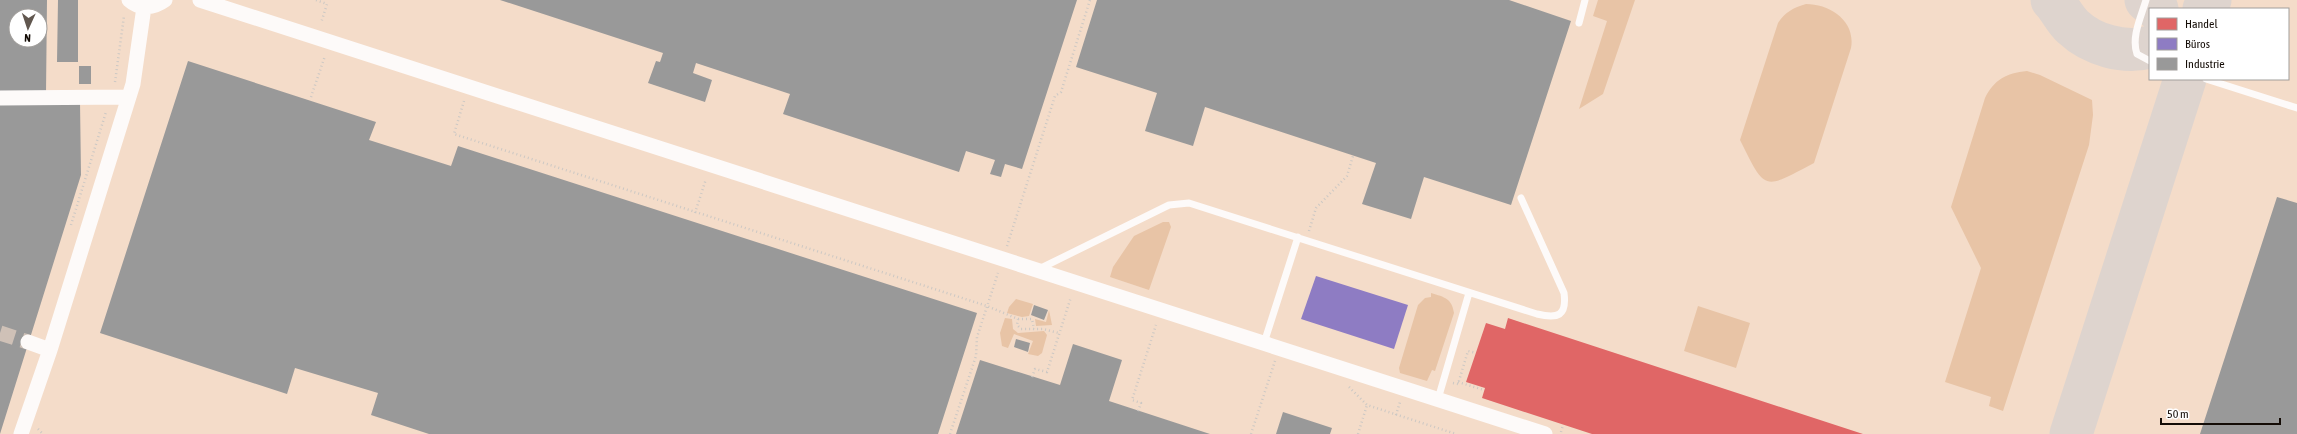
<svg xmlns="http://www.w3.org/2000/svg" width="2297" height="434" font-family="'Asap Condensed',sans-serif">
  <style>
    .built { fill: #f4dcc9; fill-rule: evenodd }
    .green { fill: #e8c4a6 }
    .shops { fill: #e06666 }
    .offices { fill: #8e7cc3 }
    .industry { fill: #999; fill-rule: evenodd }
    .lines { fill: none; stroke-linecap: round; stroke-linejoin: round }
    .taxiway { stroke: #ded4ce; stroke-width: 43 }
    .minor-tunnel { stroke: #cfc1b7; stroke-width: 15; stroke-dasharray: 15 8; stroke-linecap: butt }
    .path { stroke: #ccc8c4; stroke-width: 2.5; stroke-dasharray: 1 3; stroke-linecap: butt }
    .service { stroke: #fdfaf9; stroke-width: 7 }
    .minor { stroke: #fdfaf9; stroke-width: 15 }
  </style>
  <rect width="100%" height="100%" fill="#f0e1d6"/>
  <path class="built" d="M0,0H2297V434H0ZM2150,9H2288V79H2150ZM16,16H40V40H16Z"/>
  <path class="green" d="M1598,0H1635L1603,94L1579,109L1607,21L1593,16Z
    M1806,4C1830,4 1856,21 1851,48L1814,163C1763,190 1766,192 1740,140L1778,23C1785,12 1793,8 1806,4Z
    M2027,71L2040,75L2092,100L2093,115L2089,145L2003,411L1989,406L1991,397L1945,382L1981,268L1951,207L1985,98C1994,80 2006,73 2027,71Z
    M1163,222H1169L1171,227L1149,290L1110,277L1113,267L1134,236Z
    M1431,293C1445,297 1452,299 1454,313L1435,371L1432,370L1427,381L1400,373L1399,368L1418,305L1425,298L1431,297Z
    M1016,299L1033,304L1029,316L1022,317L1007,313L1009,307Z
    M1698,306L1750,323L1736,368L1684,351Z
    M1049,310L1052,325L1036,326L1035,319L1046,322Z
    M1005,318L1012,319L1013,329L1018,333L1044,331L1047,335L1042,353L1038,356L1028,354L1033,341L1014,334L1008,348L1002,346L1000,333Z"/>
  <path class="shops" d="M1508,318L1863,434H1592L1482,398L1485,388L1466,382L1486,323L1505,329Z"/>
  <path class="offices" d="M1316,276L1408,305L1394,349L1301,319Z"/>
  <path class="industry" d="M0,0H47L46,93H0ZM16,16H40V40H16Z
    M58,0H78V62H57Z
    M500,0H1077L1022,169L1005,164L1001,177L990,174L995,160L966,151L959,172L783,114L790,94L696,63L693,73L712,80L705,102L648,83L656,61L660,62L663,53Z
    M1097,0H1509L1571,21L1511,205L1424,177L1411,219L1362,204L1376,163L1205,107L1193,146L1145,131L1157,93L1076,67Z
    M188,61L376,122L369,140L451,166L458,146L977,313L938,434H429L371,415L378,393L295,368L287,394L100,333Z
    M79,66H91V84H79Z
    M80,102L81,175L0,434V104Z
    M2277,197L2297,203V434H2200Z
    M1034,305L1048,310L1044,320L1031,315Z
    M1016,339L1030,343L1028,352L1014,347Z
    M1073,344L1122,360L1109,401L1210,434H956L980,360L1060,385Z
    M1283,412L1332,428L1330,434H1276Z"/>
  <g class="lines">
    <path class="taxiway" d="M2052,0C2060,8 2064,19 2073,27C2092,45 2124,54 2150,47
      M2146,0L2157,9
      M2204,9L2210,0
      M2071,434L2185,79"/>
    <path class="minor-tunnel" d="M0,333L28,342"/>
    <path class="path" d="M316,0L327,4L321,23
      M115,82L124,16
      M311,97L325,56
      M464,101L454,134L987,306L1018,319L1017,325L1021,329H1043L1059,333
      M695,213L706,179
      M71,225L106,112
      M1309,231L1316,208L1347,176L1353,156
      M1007,246L1055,96L1061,92L1090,0
      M1018,319H1032L1034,329
      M1032,377L1035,369L1047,372L1071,297
      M1458,382L1484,390
      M1453,383L1458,384L1468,351L1476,353
      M1349,387L1367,405L1456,434
      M1138,411L1141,403L1132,400L1156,325
      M1396,415L1400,402
      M38,429L43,434
      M1561,432L1563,425
      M950,434L976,356L977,337L998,273
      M1251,434L1275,361
      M1358,434L1367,405"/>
    <path class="service" d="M2146,0C2141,17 2131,37 2137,54L2150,61
      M1579,23L1585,0
      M2206,79L2297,108
      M1039,269L1169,205L1189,203L1537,314C1558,319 1567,316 1564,293L1521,198
      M1264,343L1298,237
      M1438,399L1469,293"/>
    <path class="minor" d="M129,0C140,10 154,8 165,0
      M200,0L1545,434
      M0,98L129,97
      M28,342L50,350
      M21,434L50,350L133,84L144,7"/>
  </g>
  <rect x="2149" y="8" width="140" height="72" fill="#ffffff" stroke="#a19e9b"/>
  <rect x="2157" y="18" width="20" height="12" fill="#e06666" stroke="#a19e9b"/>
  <text x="2185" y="28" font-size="12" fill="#140c06">Handel</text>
  <rect x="2157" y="38" width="20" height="12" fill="#8e7cc3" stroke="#a19e9b"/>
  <text x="2185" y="48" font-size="12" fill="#140c06">Büros</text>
  <rect x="2157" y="58" width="20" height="12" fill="#999999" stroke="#a19e9b"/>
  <text x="2185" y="68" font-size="12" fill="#140c06">Industrie</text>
  <g transform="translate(28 28) rotate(183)"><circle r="19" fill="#ffffff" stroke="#a19e9b"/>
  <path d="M0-3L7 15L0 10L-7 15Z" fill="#61574f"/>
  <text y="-6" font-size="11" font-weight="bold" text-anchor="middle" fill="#140c06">N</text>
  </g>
  <path d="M2161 418v6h119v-6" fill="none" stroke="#140c06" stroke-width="2"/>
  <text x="2167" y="418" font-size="12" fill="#140c06" stroke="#ffffff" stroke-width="3" paint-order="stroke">50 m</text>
</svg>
